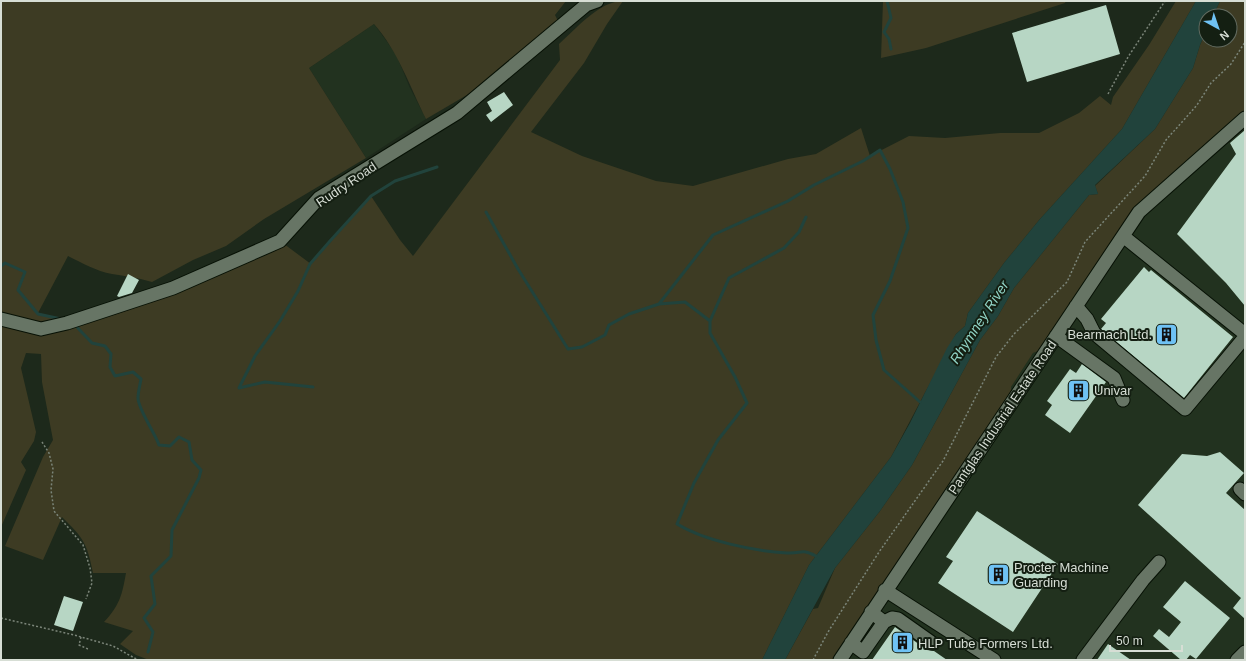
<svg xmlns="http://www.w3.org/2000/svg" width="1246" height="661" font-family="Helvetica,sans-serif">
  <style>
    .built { fill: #22321f }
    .green { fill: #3d3b23 }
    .water { fill: #21433c }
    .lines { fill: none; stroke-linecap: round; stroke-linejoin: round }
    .stream { stroke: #21433c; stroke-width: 3 }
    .building { fill: #b7d6c4 }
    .minor-casing { stroke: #071105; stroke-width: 15 }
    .path { stroke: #7b8579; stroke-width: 1.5; stroke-dasharray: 2 2; stroke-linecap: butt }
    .minor { stroke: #677565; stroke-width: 13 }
    .labels { text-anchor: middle; stroke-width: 4; stroke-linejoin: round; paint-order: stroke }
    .street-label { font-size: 13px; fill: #d7ded5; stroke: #141f12 }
    .poi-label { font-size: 13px; fill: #d7ded5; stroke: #141f12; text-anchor: start }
    .water-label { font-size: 14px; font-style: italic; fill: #90d3c5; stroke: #141f12 }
  </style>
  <rect width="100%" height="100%" fill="#1d291b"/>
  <path class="built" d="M374,24L396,54L409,86L426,119L366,158L309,68Z
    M1245,111V660H835L1011,398V387L1033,353L1043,349L1073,304L1186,163Z"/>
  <path class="green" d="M1,1H566L555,15L558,21L472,92L426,119C410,87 398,51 374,24L309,68L366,158L264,219L226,246L193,260L152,282C138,278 125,276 112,274C96,271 82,263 68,256L38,313L71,321L280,241L311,264L371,196L400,240L413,256L560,60L559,44C576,29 599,1 623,1L607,24L584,63L531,132L582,156L656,181L693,186L788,159L816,154L861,128L870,156L909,136L945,138L1000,133H1039L1079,113L1100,96L1111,105L1113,97L1149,45L1176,1H1196L1122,129L1040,219L1004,263L968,313L965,326L956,334L891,457L809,565L762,660H149L136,655L120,644L133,631L104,622C120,605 122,595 126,573H93C87,542 83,538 62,517L43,560L5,546L43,457L53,440L42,382L41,354L26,353L21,368L36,432L34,441L21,462L26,470L1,527Z
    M883,1H1066L1065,3L926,48L881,58Z
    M1220,1H1245V111L1186,163L1141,206L1043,349L1033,353L1011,387V398L835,660H785L813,609L818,608L835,568L880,511L912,465L980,340L998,316L1014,288L1089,195L1098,194L1095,186L1155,129L1193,68L1200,45L1206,31V40H1230V16H1213Z"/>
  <path class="water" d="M1196,1H1220L1213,16H1206V31L1200,45L1193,68L1155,129L1095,185L1098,194L1089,195L1014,288L998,316L980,340L912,465L880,511L835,568L785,660H762L809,565L891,457L910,423L947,348L956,334L965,326L968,313L1004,263L1040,219L1122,129Z"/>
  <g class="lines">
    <path class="stream" d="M887,1L891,18L884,32L889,39L891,49
      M486,212L518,269L568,349L582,347L605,335L609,325L629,314L659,304
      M1,266L5,263L25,272L18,290L38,314L61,319
      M710,321L729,278L784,248L799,232L806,217
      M74,324L92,343L105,346L111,354L110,367L115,376L133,372L141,379C140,385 138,392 138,398C138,409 155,433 159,445L170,446L179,437L189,442L192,460L201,470L199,478L172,530L171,556L151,576L155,604L144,618L153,632L148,652
      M313,387L265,382L239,388L255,356L280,321L298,291L310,264L330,241L371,196L395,181L437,167
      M816,556C801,548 802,554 787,553C754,551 705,541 677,524L694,483L718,440L747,403L735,377L710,333V321L685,302L659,304L713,235L788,201L814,185L863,161L880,150L890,169L903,202L908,228L890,281L873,315L876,340L884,370L920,402"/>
  </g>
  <path class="building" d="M1106,5L1120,54L1027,82L1012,33Z
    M504,92L513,105L491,122L486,115L492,111L487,102Z
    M1245,130V306L1226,283L1177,234L1236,154L1230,143Z
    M1144,267L1149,272L1151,270L1233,337L1184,398L1101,329L1106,323L1101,319Z
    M128,274L139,280L132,293L119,297L117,296Z
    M1082,364L1106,382L1070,433L1045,415L1052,405L1047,401L1070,369L1076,373Z
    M1220,452L1244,473L1226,493L1245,510V619L1233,608L1241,598L1138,505L1182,454L1207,456Z
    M977,511L1058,564L1013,632L938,583L953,561L946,557Z
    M1185,581L1230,618L1196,659L1190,655L1186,660H1181L1153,636L1159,629L1169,637L1181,622L1163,607Z
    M64,596L83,602L73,631L54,625Z
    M895,627L927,650L934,651L947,660H872Z
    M1108,644L1131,660H1097Z"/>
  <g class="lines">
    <defs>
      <path id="minor" d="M1123,236L1245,334
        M1076,306L1087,319L1094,333L1185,409L1245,337
        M1,319L41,329L67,323L173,288L280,241L319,198L457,113L586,5L597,1
        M1056,336L1114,378L1123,400
        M1240,489L1245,494
        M885,590L994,660
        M871,612L884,622L892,618L898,619L932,643
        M851,643L863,652L884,622
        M840,660L1139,212L1245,118
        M1083,660L1143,580L1159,562
        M1237,660L1245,652"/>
    </defs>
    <use href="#minor" class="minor-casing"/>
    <path class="path" d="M1108,94L1128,57L1165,1
      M42,442L49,453L53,469L51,490L54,511L83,545L90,568L92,583L86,599
      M1,618L74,635L113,646L138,660
      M81,637L79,645L88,649
      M813,660L828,632L879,552L943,461L996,357L1014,334L1067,282L1085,242L1145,176L1166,140L1197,105L1211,83L1231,64L1245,42"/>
    <use href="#minor" class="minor"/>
  </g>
  <defs>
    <symbol id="building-square" viewBox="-11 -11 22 22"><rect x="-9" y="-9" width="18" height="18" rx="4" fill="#6fc2f4" stroke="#141f12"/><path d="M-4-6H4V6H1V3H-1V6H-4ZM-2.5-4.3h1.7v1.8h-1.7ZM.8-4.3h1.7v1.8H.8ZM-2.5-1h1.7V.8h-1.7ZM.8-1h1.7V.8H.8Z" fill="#111"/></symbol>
  </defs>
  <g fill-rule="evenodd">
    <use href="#building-square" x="1154" y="322" width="25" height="25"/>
    <use href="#building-square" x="1066" y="378" width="25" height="25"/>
    <use href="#building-square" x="986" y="562" width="25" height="25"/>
    <use href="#building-square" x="890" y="630" width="25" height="25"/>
  </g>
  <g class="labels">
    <g class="street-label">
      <text transform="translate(346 184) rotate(-34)" y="5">Rudry Road</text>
      <text transform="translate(1002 417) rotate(-56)" y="5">Pantglas Industrial Estate Road</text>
    </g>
    <g class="poi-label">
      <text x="1152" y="339" text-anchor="end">Bearmach Ltd.</text>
      <text x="1094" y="395">Univar</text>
      <text x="1014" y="572">Procter Machine<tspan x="1014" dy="15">Guarding</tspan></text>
      <text x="918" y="648">HLP Tube Formers Ltd.</text>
    </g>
    <g class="water-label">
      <text transform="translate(979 322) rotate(-57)" y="5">Rhymney River</text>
    </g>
  </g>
  <rect width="1246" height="661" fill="none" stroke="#d7ded5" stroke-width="4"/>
  <g transform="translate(1218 28) rotate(140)"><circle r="19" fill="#141f12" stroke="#626b60"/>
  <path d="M0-3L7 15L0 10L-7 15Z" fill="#6fc2f4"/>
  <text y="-6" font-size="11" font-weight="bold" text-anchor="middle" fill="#d7ded5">N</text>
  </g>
  <path d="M1110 645v6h72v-6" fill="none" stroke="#d7ded5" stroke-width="2"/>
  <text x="1116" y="645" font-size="12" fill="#d7ded5" stroke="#141f12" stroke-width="3" paint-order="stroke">50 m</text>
</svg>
